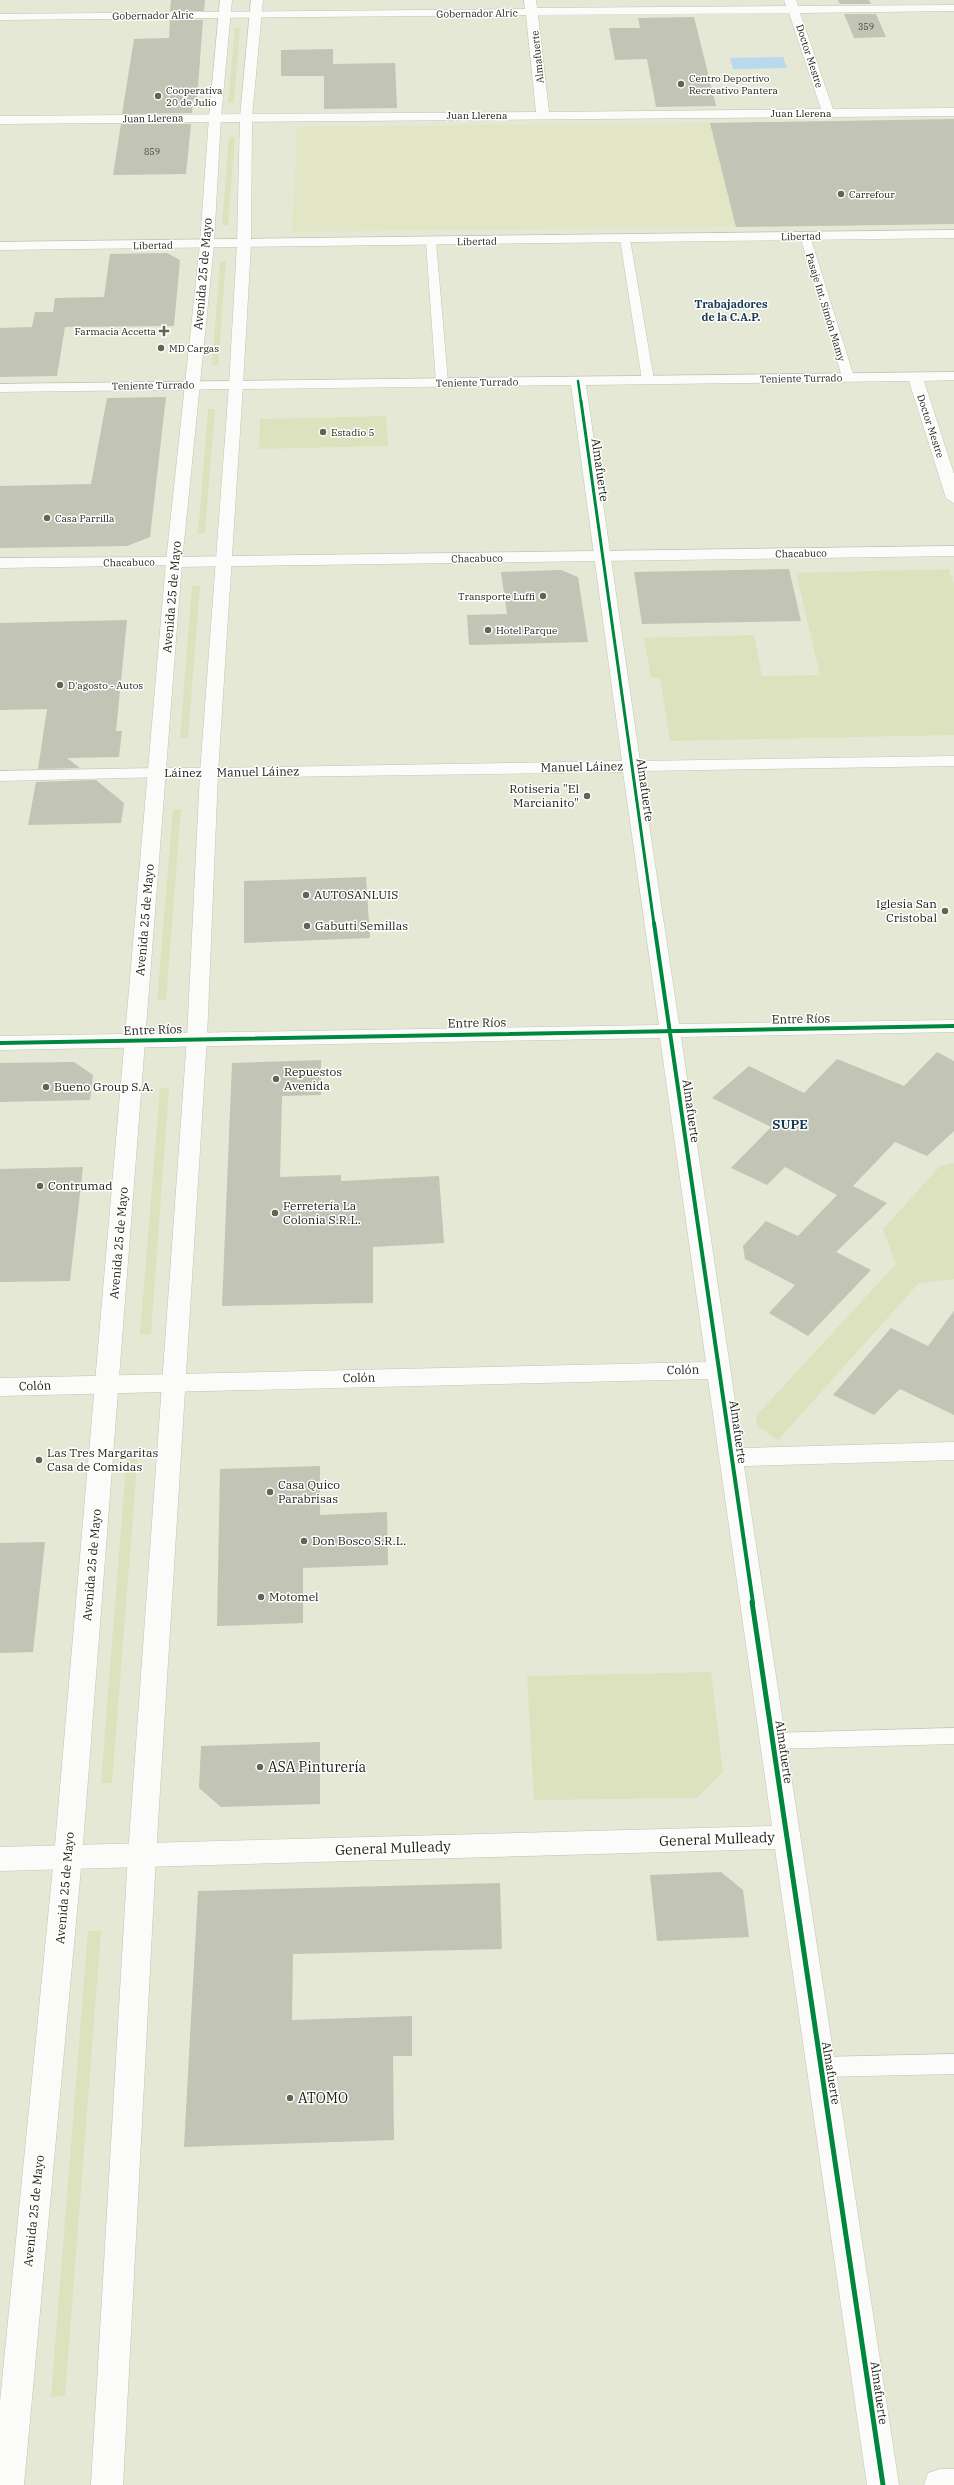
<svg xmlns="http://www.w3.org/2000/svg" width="954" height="2485" font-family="'IBM Plex Serif',serif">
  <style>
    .built { fill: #e2e6c7 }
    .green { fill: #dde2be }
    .water { fill: #b8daec }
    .building { fill: #c2c4b5 }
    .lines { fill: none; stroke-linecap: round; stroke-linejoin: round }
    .service-casing { stroke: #c3c5b6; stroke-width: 1 }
    .minor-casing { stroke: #c3c5b6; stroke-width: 1 }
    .tertiary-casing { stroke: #c3c5b6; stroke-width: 1 }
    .secondary-casing { stroke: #c3c5b6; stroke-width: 1 }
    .primary-casing { stroke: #c3c5b6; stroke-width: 1 }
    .service { fill: #fbfcf9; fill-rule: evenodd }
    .minor { fill: #fbfcf9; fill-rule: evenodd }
    .tertiary { fill: #fbfcf9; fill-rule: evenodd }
    .secondary { fill: #fbfcf9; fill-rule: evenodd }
    .primary { fill: #fbfcf9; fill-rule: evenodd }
    .cycleway-far3-casing { stroke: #fff; stroke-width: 4 }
    .cycleway-far2-casing { stroke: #fff; stroke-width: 5 }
    .cycleway-far1-casing { stroke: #fff; stroke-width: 6 }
    .cycleway-casing { stroke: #fff; stroke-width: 8 }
    .cycleway-far3 { stroke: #00873e; stroke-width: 2.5 }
    .cycleway-far2 { stroke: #00873e; stroke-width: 3 }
    .cycleway-far1 { stroke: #00873e; stroke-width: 4 }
    .cycleway { stroke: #00873e; stroke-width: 5 }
    .poi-dot { fill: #626456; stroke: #fff; stroke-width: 1.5 }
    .labels { text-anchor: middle; stroke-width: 3; stroke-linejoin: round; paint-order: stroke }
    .far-number-label { font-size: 9px; fill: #46473a }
    .far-street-label { font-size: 10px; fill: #1c1d11; stroke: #fff }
    .far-poi-label { font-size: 10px; fill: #1c1d11; stroke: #fff; text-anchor: start }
    .far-neighbourhood-label { font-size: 11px; font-weight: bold; fill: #153a53; stroke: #fff }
    .street-label { font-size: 12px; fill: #1c1d11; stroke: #fff }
    .poi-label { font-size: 12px; fill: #1c1d11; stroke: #fff; text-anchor: start }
    .neighbourhood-label { font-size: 13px; font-weight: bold; fill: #153a53; stroke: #fff }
    .near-poi-label { font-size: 14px; fill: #1c1d11; stroke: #fff; text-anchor: start }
    .near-street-label { font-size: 14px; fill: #1c1d11; stroke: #fff }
  </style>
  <rect width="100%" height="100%" fill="#e5e8d5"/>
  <path class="built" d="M954,120V224L292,232L297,127Z"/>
  <path class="green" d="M235,28H240L234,103H228Z
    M229,137H235L228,225H222Z
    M226,261L218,365H212L220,262Z
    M208,409H215L205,533L198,534Z
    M386,416L388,446L259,449L260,419Z
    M949,569L954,585V735L670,741L660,678H651L644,638L754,635L762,676L820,675L796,573Z
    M192,586H200L188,738H180Z
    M173,809H181L166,1000L157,1001Z
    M160,1088H169L151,1334L140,1335Z
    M954,1163V1279L919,1283L778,1440L757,1426L756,1416L896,1264L883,1229L940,1166Z
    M127,1452H138L112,1783H101Z
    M711,1672L723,1772L697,1798L534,1800L527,1676Z
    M88,1931H101L65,2396L51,2397Z"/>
  <path class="water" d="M783,57L787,68L733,69L730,58Z"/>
  <path class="building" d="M171,0H205L204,11H170Z
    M838,0H869L871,4H840Z
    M844,14H876L886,37L854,38Z
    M694,17L716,106L656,107L647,59L615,60L609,28H640L638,18Z
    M170,20H203L197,100H193L192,113L122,114L134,39L169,38Z
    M333,49V64L395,63L397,108L324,109V76H281V50Z
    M954,119V224L736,227L710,123Z
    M121,124H191L186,174L113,175Z
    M167,253L180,260L174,326L65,327L57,376L0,377V328L32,327L35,312H53L55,298L104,297L110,254Z
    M166,397L150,537L127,546L0,548V486L91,484L107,398Z
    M789,569L801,621L642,624L634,572Z
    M561,570L578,577L588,642L469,645L467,615L507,614L501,572Z
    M127,620L116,731H122L119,757L67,758L80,768L38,769L47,709L0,710V623Z
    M96,780L124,803L121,823L28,825L36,782Z
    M366,877L370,938L244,943V881Z
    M937,1052L954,1061V1131L927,1156L895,1142L853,1186L887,1203L836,1252L871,1270L808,1336L769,1313L795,1285L745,1259L743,1246L766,1221L798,1236L837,1195L785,1167L767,1185L731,1168L771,1127L712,1098L749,1066L804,1093L837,1059L904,1086Z
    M321,1060V1095L282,1096L280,1177L341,1175V1181L439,1176L444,1243L373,1247V1303L222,1306L232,1063Z
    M74,1062L93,1075L90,1100L0,1102V1063Z
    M83,1167L70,1281L0,1282V1169Z
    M954,1311V1415L900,1389L874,1415L833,1395L891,1328L928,1346Z
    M320,1466V1515L387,1512L388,1565L303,1568V1623L217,1626L220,1469Z
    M45,1542L33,1652L0,1653V1543Z
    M320,1742V1804L221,1807L199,1788L201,1746Z
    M721,1872L743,1890L749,1937L657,1941L650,1875Z
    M500,1883L502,1949L293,1954L292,2020L412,2016V2056H393L394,2140L184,2147L198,1891Z"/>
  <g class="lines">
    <defs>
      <path id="service" d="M805,233L810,236L854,377L852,379H844L842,377L800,236Z
        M625,236L630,239L654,380L648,383L642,380L620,239Z
        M431,239L436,242L448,382L442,385L436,382L426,242Z
        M954,1728V1744L772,1749L765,1747L762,1741L765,1735L772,1733Z
        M954,2054V2074L820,2077L812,2074L809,2067L812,2060L820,2057Z"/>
      <path id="minor" d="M524,0H536L537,8L786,6L784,0H796L798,6L954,5V11L800,13L833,109L954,108V116L0,124V116L536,112L526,15L0,20V14L525,9ZM789,13L821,109L549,112L538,15Z
        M954,230V238L0,250V242Z
        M954,372V380L924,381L954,474V503L946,498L909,381L586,385L640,761L954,756V766L641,771L679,1024L954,1020V1032L681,1037L742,1448L954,1442V1460L744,1466L899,2485H867L775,1849L0,1871V1847L772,1826L708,1379L0,1396V1378L706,1362L660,1038L0,1050V1036L659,1025L623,772L209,778L203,777L200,773L203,769L209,768L622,761L571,385L0,392V384Z
        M157,768L163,769L166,773L163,777L0,781V771Z
        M940,2469H954V2485H924L928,2473Z"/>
      <path id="tertiary" d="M174,557L180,559L182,562L180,565L0,568V558Z
        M157,768H209L215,769L218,773L215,777L209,778L151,777L148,773L151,769Z"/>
      <path id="secondary" d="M954,546V556L174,567L166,562L174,557Z"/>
      <path id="primary" d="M220,0H232L221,117L214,244L182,562L82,1857L24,2485H0V2402L54,1857L166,562L200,244L209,117Z
        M251,0H263L252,117L251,244L243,385L218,773L207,1038L156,1855L123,2485H91L128,1855L187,1038L200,773L229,385L237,244L240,117Z"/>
    </defs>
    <use href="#service" class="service-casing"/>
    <use href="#minor" class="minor-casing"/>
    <use href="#tertiary" class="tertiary-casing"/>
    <use href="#secondary" class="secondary-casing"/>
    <use href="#primary" class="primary-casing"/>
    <use href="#service" class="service"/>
    <use href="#minor" class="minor"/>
    <use href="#tertiary" class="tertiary"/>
    <use href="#secondary" class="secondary"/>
    <use href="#primary" class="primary"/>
    <defs>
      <path id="cycleway-far3" d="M578,381L581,402"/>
      <path id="cycleway-far2" d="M581,401L654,924"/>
      <path id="cycleway-far1" d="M654,923L753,1603
        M0,1043L954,1026"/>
      <path id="cycleway" d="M752,1602L883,2485"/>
    </defs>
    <use href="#cycleway-far3" class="cycleway-far3-casing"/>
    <use href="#cycleway-far2" class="cycleway-far2-casing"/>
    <use href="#cycleway-far1" class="cycleway-far1-casing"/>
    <use href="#cycleway" class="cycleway-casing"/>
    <use href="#cycleway-far3" class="cycleway-far3"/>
    <use href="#cycleway-far2" class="cycleway-far2"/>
    <use href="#cycleway-far1" class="cycleway-far1"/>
    <use href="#cycleway" class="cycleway"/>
  </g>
  <g class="poi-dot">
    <circle cx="681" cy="84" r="4"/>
    <circle cx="158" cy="96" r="4"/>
    <circle cx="841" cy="194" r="4"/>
    <path d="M162 325h4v4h4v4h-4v4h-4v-4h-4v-4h4z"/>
    <circle cx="161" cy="348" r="4"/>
    <circle cx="323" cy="432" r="4"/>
    <circle cx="47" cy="518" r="4"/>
    <circle cx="543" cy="596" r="4"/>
    <circle cx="488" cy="630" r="4"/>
    <circle cx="60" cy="685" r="4"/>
    <circle cx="587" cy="796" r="4"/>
    <circle cx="306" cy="895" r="4"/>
    <circle cx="945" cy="911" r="4"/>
    <circle cx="307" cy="926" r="4"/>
    <circle cx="276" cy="1079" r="4"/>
    <circle cx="46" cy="1087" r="4"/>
    <circle cx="40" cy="1186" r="4"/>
    <circle cx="275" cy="1213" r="4"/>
    <circle cx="39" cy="1460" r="4"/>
    <circle cx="270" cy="1492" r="4"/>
    <circle cx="304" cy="1541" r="4"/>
    <circle cx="261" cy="1597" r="4"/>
    <circle cx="260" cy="1767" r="4"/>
    <circle cx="290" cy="2098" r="4"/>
  </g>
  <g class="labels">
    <g class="far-number-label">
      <text x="866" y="30">359</text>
      <text x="152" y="155">859</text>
    </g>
    <g class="far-street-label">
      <text transform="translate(477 13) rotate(-1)" y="4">Gobernador Alric</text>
      <text transform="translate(153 15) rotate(-1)" y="4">Gobernador Alric</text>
      <text transform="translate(810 56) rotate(72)" y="4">Doctor Mestre</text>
      <text transform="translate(537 57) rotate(-96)" y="4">Almafuerte</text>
      <text x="801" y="117">Juan Llerena</text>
      <text x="477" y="119">Juan Llerena</text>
      <text transform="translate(153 118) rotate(-1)" y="4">Juan Llerena</text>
      <text transform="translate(801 236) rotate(-1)" y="4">Libertad</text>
      <text transform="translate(477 241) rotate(-1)" y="4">Libertad</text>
      <text transform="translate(153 245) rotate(-1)" y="4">Libertad</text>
      <text transform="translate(826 307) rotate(73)" y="4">Pasaje Int. Simón Mamy</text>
      <text transform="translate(801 378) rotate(-1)" y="4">Teniente Turrado</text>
      <text transform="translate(477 382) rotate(-1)" y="4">Teniente Turrado</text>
      <text transform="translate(153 385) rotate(-1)" y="4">Teniente Turrado</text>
      <text transform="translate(931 426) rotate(72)" y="4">Doctor Mestre</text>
      <text transform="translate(801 553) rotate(-1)" y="4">Chacabuco</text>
      <text transform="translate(477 558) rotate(-1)" y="4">Chacabuco</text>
      <text transform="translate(129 562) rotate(-1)" y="4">Chacabuco</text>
    </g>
    <g class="far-poi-label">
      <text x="689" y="82">Centro Deportivo<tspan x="689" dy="12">Recreativo Pantera</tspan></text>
      <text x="166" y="94">Cooperativa<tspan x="166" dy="12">20 de Julio</tspan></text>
      <text x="849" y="198">Carrefour</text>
      <text x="156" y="335" text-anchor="end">Farmacia Accetta</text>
      <text x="169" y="352">MD Cargas</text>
      <text x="331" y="436">Estadio 5</text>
      <text x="55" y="522">Casa Parrilla</text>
      <text x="535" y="600" text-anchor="end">Transporte Luffi</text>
      <text x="496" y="634">Hotel Parque</text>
      <text x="68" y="689">D'agosto - Autos</text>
    </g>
    <g class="far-neighbourhood-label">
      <text x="731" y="308">Trabajadores<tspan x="731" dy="13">de la C.A.P.</tspan></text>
    </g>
    <g class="street-label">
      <text transform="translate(203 274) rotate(-85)" y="4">Avenida 25 de Mayo</text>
      <text transform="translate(600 470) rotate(82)" y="4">Almafuerte</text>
      <text transform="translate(172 597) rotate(-85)" y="4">Avenida 25 de Mayo</text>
      <text transform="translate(582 767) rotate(-1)" y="4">Manuel Láinez</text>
      <text transform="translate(258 772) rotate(-1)" y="4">Manuel Láinez</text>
      <text x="183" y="777">Láinez</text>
      <text transform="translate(645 790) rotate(82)" y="4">Almafuerte</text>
      <text transform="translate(145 920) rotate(-85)" y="4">Avenida 25 de Mayo</text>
      <text transform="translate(801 1019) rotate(-1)" y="4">Entre Ríos</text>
      <text transform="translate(477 1023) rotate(-1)" y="4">Entre Ríos</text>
      <text transform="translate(153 1030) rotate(-2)" y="4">Entre Ríos</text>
      <text transform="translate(691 1111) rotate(82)" y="4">Almafuerte</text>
      <text transform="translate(119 1243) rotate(-85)" y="4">Avenida 25 de Mayo</text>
      <text transform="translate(683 1370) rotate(-1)" y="4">Colón</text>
      <text transform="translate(359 1378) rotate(-1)" y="4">Colón</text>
      <text transform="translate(35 1386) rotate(-2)" y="4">Colón</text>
      <text transform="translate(738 1432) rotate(82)" y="4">Almafuerte</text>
      <text transform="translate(92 1565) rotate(-85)" y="4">Avenida 25 de Mayo</text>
      <text transform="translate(784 1752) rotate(82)" y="4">Almafuerte</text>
      <text transform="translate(65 1888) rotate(-85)" y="4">Avenida 25 de Mayo</text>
      <text transform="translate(831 2073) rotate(81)" y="4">Almafuerte</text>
      <text transform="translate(34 2211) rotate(-84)" y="4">Avenida 25 de Mayo</text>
      <text transform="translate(879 2393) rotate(82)" y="4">Almafuerte</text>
    </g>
    <g class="poi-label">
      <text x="579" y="793" text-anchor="end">Rotiseria "El<tspan x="579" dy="14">Marcianito"</tspan></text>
      <text x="314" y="899">AUTOSANLUIS</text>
      <text x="937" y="908" text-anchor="end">Iglesia San<tspan x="937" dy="14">Cristobal</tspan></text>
      <text x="315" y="930">Gabutti Semillas</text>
      <text x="284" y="1076">Repuestos<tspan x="284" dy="14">Avenida</tspan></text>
      <text x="54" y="1091">Bueno Group S.A.</text>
      <text x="48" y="1190">Contrumad</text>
      <text x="283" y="1210">Ferretería La<tspan x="283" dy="14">Colonia S.R.L.</tspan></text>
      <text x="47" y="1457">Las Tres Margaritas<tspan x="47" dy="14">Casa de Comidas</tspan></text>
      <text x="278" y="1489">Casa Quico<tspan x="278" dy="14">Parabrisas</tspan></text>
      <text x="312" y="1545">Don Bosco S.R.L.</text>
      <text x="269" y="1601">Motomel</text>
    </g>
    <g class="neighbourhood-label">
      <text x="790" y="1129">SUPE</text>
    </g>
    <g class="near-poi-label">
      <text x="268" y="1772">ASA Pinturería</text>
      <text x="298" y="2103">ATOMO</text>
    </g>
    <g class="near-street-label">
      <text transform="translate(717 1839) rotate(-2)" y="5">General Mulleady</text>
      <text transform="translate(393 1848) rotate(-2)" y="5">General Mulleady</text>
    </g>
  </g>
</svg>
